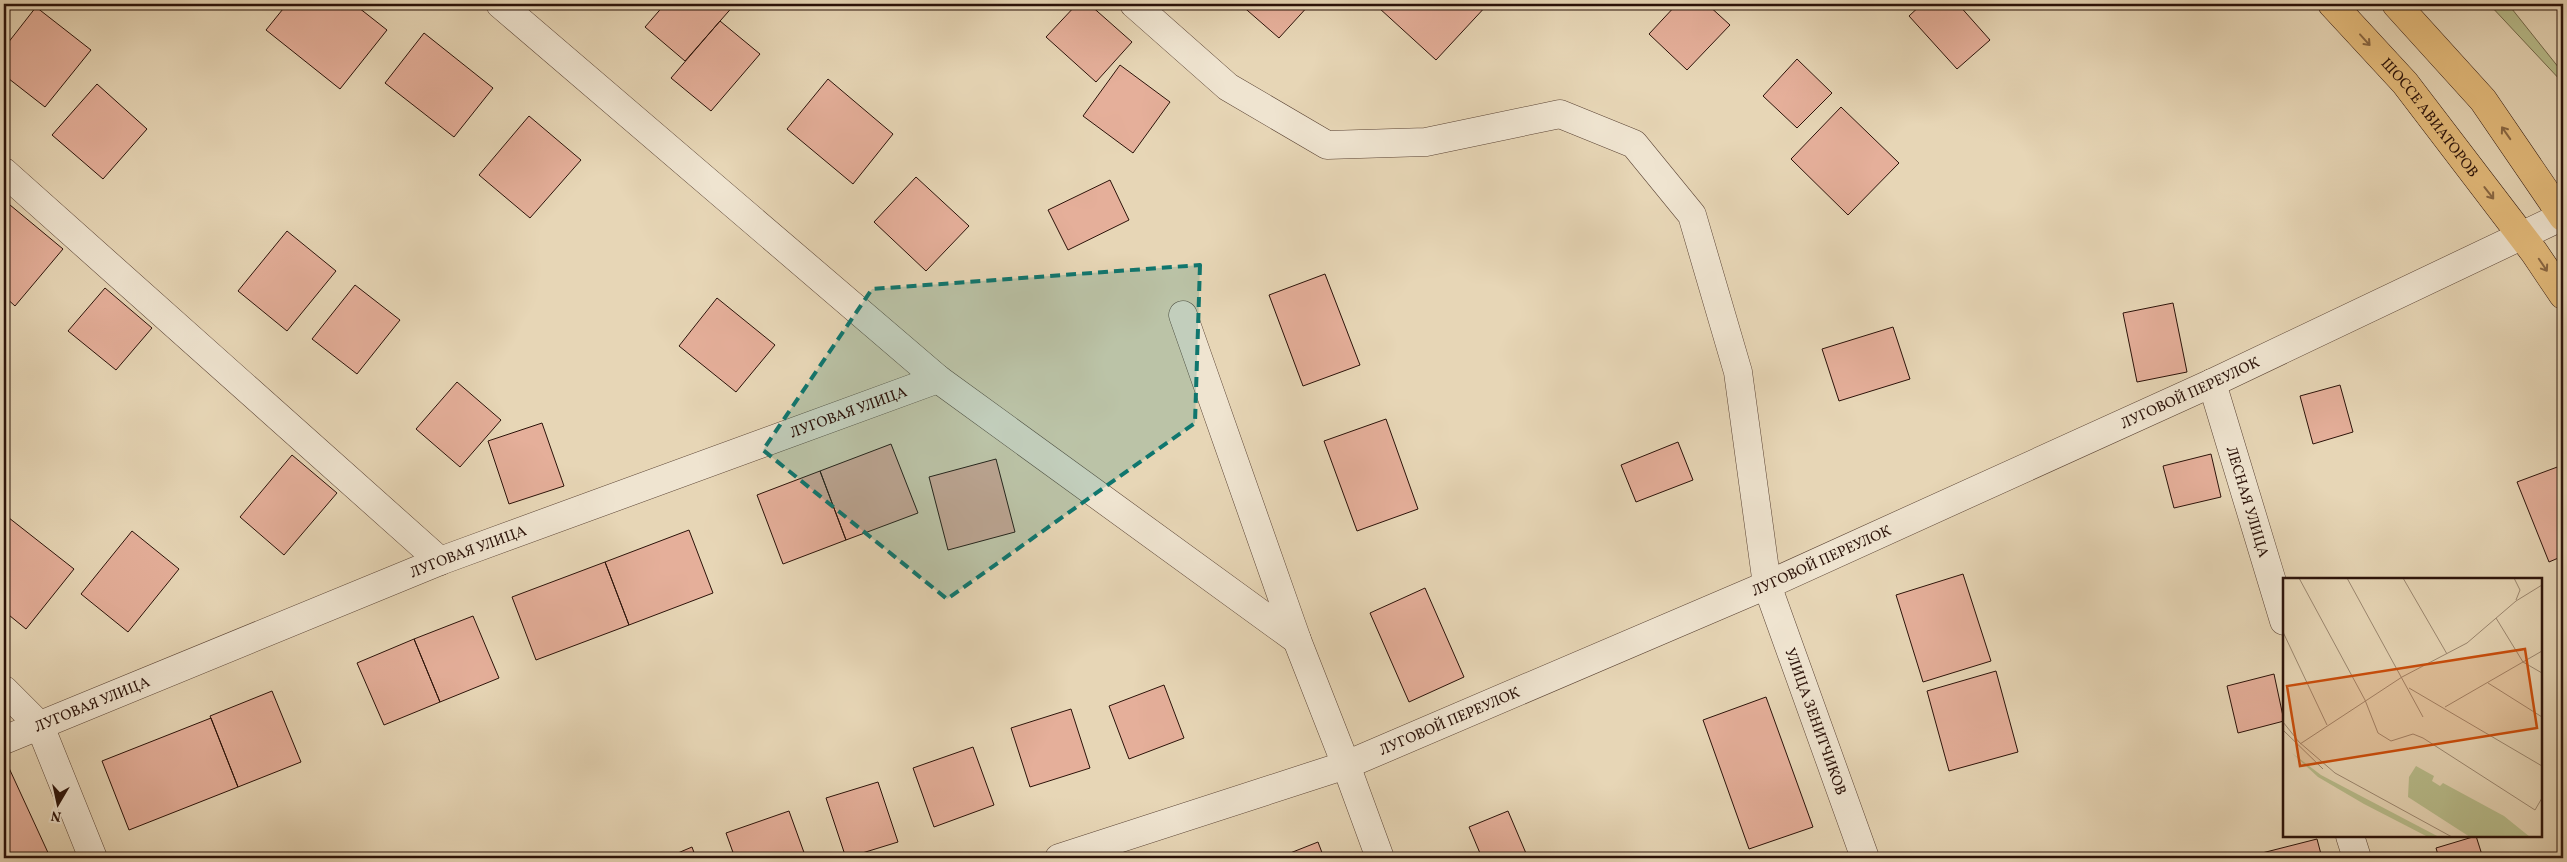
<svg xmlns="http://www.w3.org/2000/svg" width="2567" height="862" font-family="Vollkorn,serif">
  <style>
    .green { fill: #b8bd8c; stroke: #72684a }
    .building { fill: #e5af9a; stroke: #2b1209 }
    .lines { fill: none; stroke-linecap: round; stroke-linejoin: round }
    .street-casing { stroke: #5a4334; stroke-width: 29 }
    .primary-casing { stroke: #2b1209; stroke-width: 29 }
    .street { stroke: #efe4d0; stroke-width: 28 }
    .primary { stroke: #e4bb7b; stroke-width: 28 }
    .oneway { stroke: #886642 }
    .marked { fill: #0f766e; fill-opacity: 0.2; stroke: #0f766e; stroke-width: 4; stroke-dasharray: 10 6; stroke-linejoin: round }
    .labels { text-anchor: middle; stroke-width: 4.5; stroke-linejoin: round; paint-order: stroke }
    .street-label { font-size: 15px; fill: #2b1209; stroke: #efe4d0 }
    .inset-road { fill: none; stroke: #9c8871; stroke-width: 1 }
    .view { fill: #cc4e0c; fill-opacity: 0.15; stroke: #cc4e0c; stroke-width: 2.5 }
    .inset-edge { fill: none; stroke: #2b1209; stroke-width: 2.5 }
  </style>
  <rect width="100%" height="100%" fill="#e7d6b6"/>
  <filter id="stains"><feTurbulence type="fractalNoise" baseFrequency=".004" numOctaves="4"/><feColorMatrix values="0 0 0 0 .2 0 0 0 0 .09 0 0 0 0 .02 0 0 0 .5 -.17"/></filter>
  <radialGradient id="worn" r=".72"><stop offset=".6" stop-color="#630" stop-opacity="0"/><stop offset="1" stop-color="#630" stop-opacity=".3"/></radialGradient>
  <path class="green" d="M2489,4H2508L2563,73V83Z"/>
  <path class="building" d="M287,4H354L387,30L340,89L266,30Z
    M665,4H735L685,61L645,27Z
    M1077,4H1089L1132,42L1096,82L1046,37Z
    M1240,4H1310L1279,38Z
    M1382,4H1488L1436,60L1379,8Z
    M1677,4H1707L1730,25L1687,70L1649,34Z
    M1922,4H1958L1990,40L1957,69L1909,16Z
    M36,7L91,50L45,107L4,75V48Z
    M720,21L760,54L711,111L671,78Z
    M424,33L493,88L454,137L385,83Z
    M1797,59L1832,93L1797,128L1763,96Z
    M1120,65L1170,102L1133,153L1083,116Z
    M828,79L893,134L853,184L787,129Z
    M97,84L147,129L103,179L52,135Z
    M1841,107L1899,163L1848,215L1791,159Z
    M529,116L581,160L530,218L479,175Z
    M916,177L969,226L926,271L874,222Z
    M1110,180L1129,220L1068,250L1048,210Z
    M4,200L63,249L15,306L4,296Z
    M287,231L336,271L287,331L238,291Z
    M1325,274L1360,365L1303,386L1269,295Z
    M355,285L400,320L357,374L312,339Z
    M105,288L152,328L116,370L68,331Z
    M717,298L775,345L736,392L679,346Z
    M2173,303L2187,372L2137,382L2123,313Z
    M1893,327L1910,379L1839,401L1822,349Z
    M457,382L501,420L460,467L416,429Z
    M2340,385L2353,432L2313,444L2300,396Z
    M1386,419L1418,509L1357,531L1324,441Z
    M542,423L564,486L509,504L488,441Z
    M1678,442L1693,480L1636,502L1621,465Z
    M891,444L918,513L846,540L820,471Z
    M2211,454L2221,497L2174,508L2163,466Z
    M292,455L337,493L284,555L240,517Z
    M996,459L1015,532L948,550L929,477Z
    M2560,466L2563,475V556L2549,562L2517,482Z
    M820,471L846,540L783,564L757,495Z
    M4,514L74,569L26,629L4,611Z
    M689,530L713,593L629,625L605,562Z
    M132,531L179,569L128,632L81,594Z
    M605,562L629,625L536,660L512,597Z
    M1963,574L1991,661L1923,682L1896,595Z
    M1425,588L1464,677L1409,702L1370,613Z
    M473,616L499,678L440,702L414,639Z
    M414,639L440,702L384,725L357,663Z
    M1996,671L2018,752L1949,771L1927,691Z
    M2274,674L2284,721L2238,733L2227,686Z
    M1164,685L1184,738L1129,759L1109,706Z
    M272,691L301,762L238,787L210,716Z
    M1766,697L1813,827L1749,849L1703,720Z
    M1071,709L1090,768L1030,787L1011,728Z
    M211,718L238,787L129,830L102,761Z
    M973,747L994,805L934,827L913,768Z
    M9,768L50,857L48,858H4V770Z
    M878,782L898,842L846,858L826,798Z
    M789,811L806,858H735L726,833Z
    M1508,811L1528,858H1482L1469,827Z
    M2476,836L2483,858H2439L2436,848Z
    M2317,839L2322,858H2263L2262,853Z
    M1318,842L1324,858H1280V857Z
    M692,847L696,858H666Z"/>
  <g class="lines">
    <defs>
      <g id="street">
        <path d="M500,4L938,379L1297,640"/>
        <path id="s1" d="M1134,4L1228,87L1327,145L1426,142L1560,114L1634,144L1692,215L1738,372L1767,585L1865,858"/>
        <path d="M4,172L440,561"/>
        <path d="M1183,315L1297,640L1346,765L1380,858"/>
        <path id="s2" d="M2212,383L2284,621"/>
        <path d="M4,690L40,726L93,858"/>
        <path id="s3" d="M4,740L440,561L938,379"/>
        <path d="M2350,836L2357,858"/>
        <path id="s4" d="M1059,858L1346,765L1767,585L2212,383L2563,216"/>
      </g>
      <g id="primary">
        <path id="s5" d="M2332,4L2405,83L2534,252L2563,295"/>
        <path d="M2396,4L2483,100L2563,217"/>
      </g>
    </defs>
    <use href="#street" class="street-casing"/>
    <use href="#primary" class="primary-casing"/>
    <use href="#street" class="street"/>
    <use href="#primary" class="primary"/>
  </g>
  <defs><path id="oneway-shaft" d="M-6 0H5M1.5-3L5.5 0L1.5 3" fill="none" stroke-width="1.6" stroke-linecap="round" stroke-linejoin="round" transform="scale(1.25)"/></defs>
  <g class="oneway">
    <use href="#oneway-shaft" transform="translate(2365 40) rotate(48)"/>
    <use href="#oneway-shaft" transform="translate(2506 133) rotate(-125)"/>
    <use href="#oneway-shaft" transform="translate(2489 193) rotate(52)"/>
    <use href="#oneway-shaft" transform="translate(2543 265) rotate(56)"/>
  </g>
  <path class="marked" d="M1200,265L1195,423L947,599L763,450L872,289Z"/>
  <g class="labels">
    <g class="street-label">
      <text dy="5" stroke="none"><textPath href="#s5" startOffset="150">ШОССЕ АВИАТОРОВ</textPath></text>
      <text dy="5" stroke="none"><textPath href="#s4" startOffset="1224">ЛУГОВОЙ ПЕРЕУЛОК</textPath></text>
      <text dy="5" stroke="none"><textPath href="#s3" startOffset="906">ЛУГОВАЯ УЛИЦА</textPath></text>
      <text dy="5" stroke="none"><textPath href="#s2" startOffset="124">ЛЕСНАЯ УЛИЦА</textPath></text>
      <text dy="5" stroke="none"><textPath href="#s3" startOffset="501">ЛУГОВАЯ УЛИЦА</textPath></text>
      <text dy="5" stroke="none"><textPath href="#s4" startOffset="819">ЛУГОВОЙ ПЕРЕУЛОК</textPath></text>
      <text dy="5" stroke="none"><textPath href="#s3" startOffset="95">ЛУГОВАЯ УЛИЦА</textPath></text>
      <text dy="5" stroke="none"><textPath href="#s4" startOffset="414">ЛУГОВОЙ ПЕРЕУЛОК</textPath></text>
      <text dy="5" stroke="none"><textPath href="#s1" startOffset="1171">УЛИЦА ЗЕНИТЧИКОВ</textPath></text>
    </g>
  </g>
  <g transform="translate(2283 578)">
    <rect width="259" height="259" fill="#e7d6b6"/>
    <path d="M9,175L38,197L156,259H145L81,226L35,199ZM133,188L151,198L149,203L157,208L160,205L221,238L247,259H187L125,219L126,199Z" fill="#b8bd8c"/>
    <path class="inset-road" d="M16,0L82,122L95,155L108,163L130,156L140,160L252,232L259,220M64,0L140,139M120,0L164,76M231,0L237,12L233,22M213,40L240,84L259,95M0,54L44,147M205,105L259,139M126,110L259,188M162,129L259,73M0,144L16,164L52,195L169,259M0,152L40,191M17,166L119,99L184,65L233,23L259,7"/>
    <path class="view" d="M242,71L254,150L17,188L4,108Z"/>
    <rect width="259" height="259" class="inset-edge"/>
  </g>
  <rect width="2567" height="862" fill="none" stroke="#e7d6b6" stroke-width="20"/>
  <rect x="5" y="5" width="2557" height="852" fill="none" stroke="#2b1209" stroke-width="2.5"/>
  <rect x="10" y="10" width="2547" height="842" fill="none" stroke="#2b1209"/>
  <g transform="translate(58 804) rotate(189)" stroke="#efe4d0" stroke-width="4" paint-order="stroke">
  <path d="M0-4L9 19L0 12L-9 19Z" fill="#2b1209"/>
  <text y="-8" font-size="14" font-weight="bold" text-anchor="middle" fill="#2b1209">N</text>
  </g>
  <rect width="100%" height="100%" filter="url(#stains)"/>
  <rect width="100%" height="100%" fill="url(#worn)"/>
</svg>
